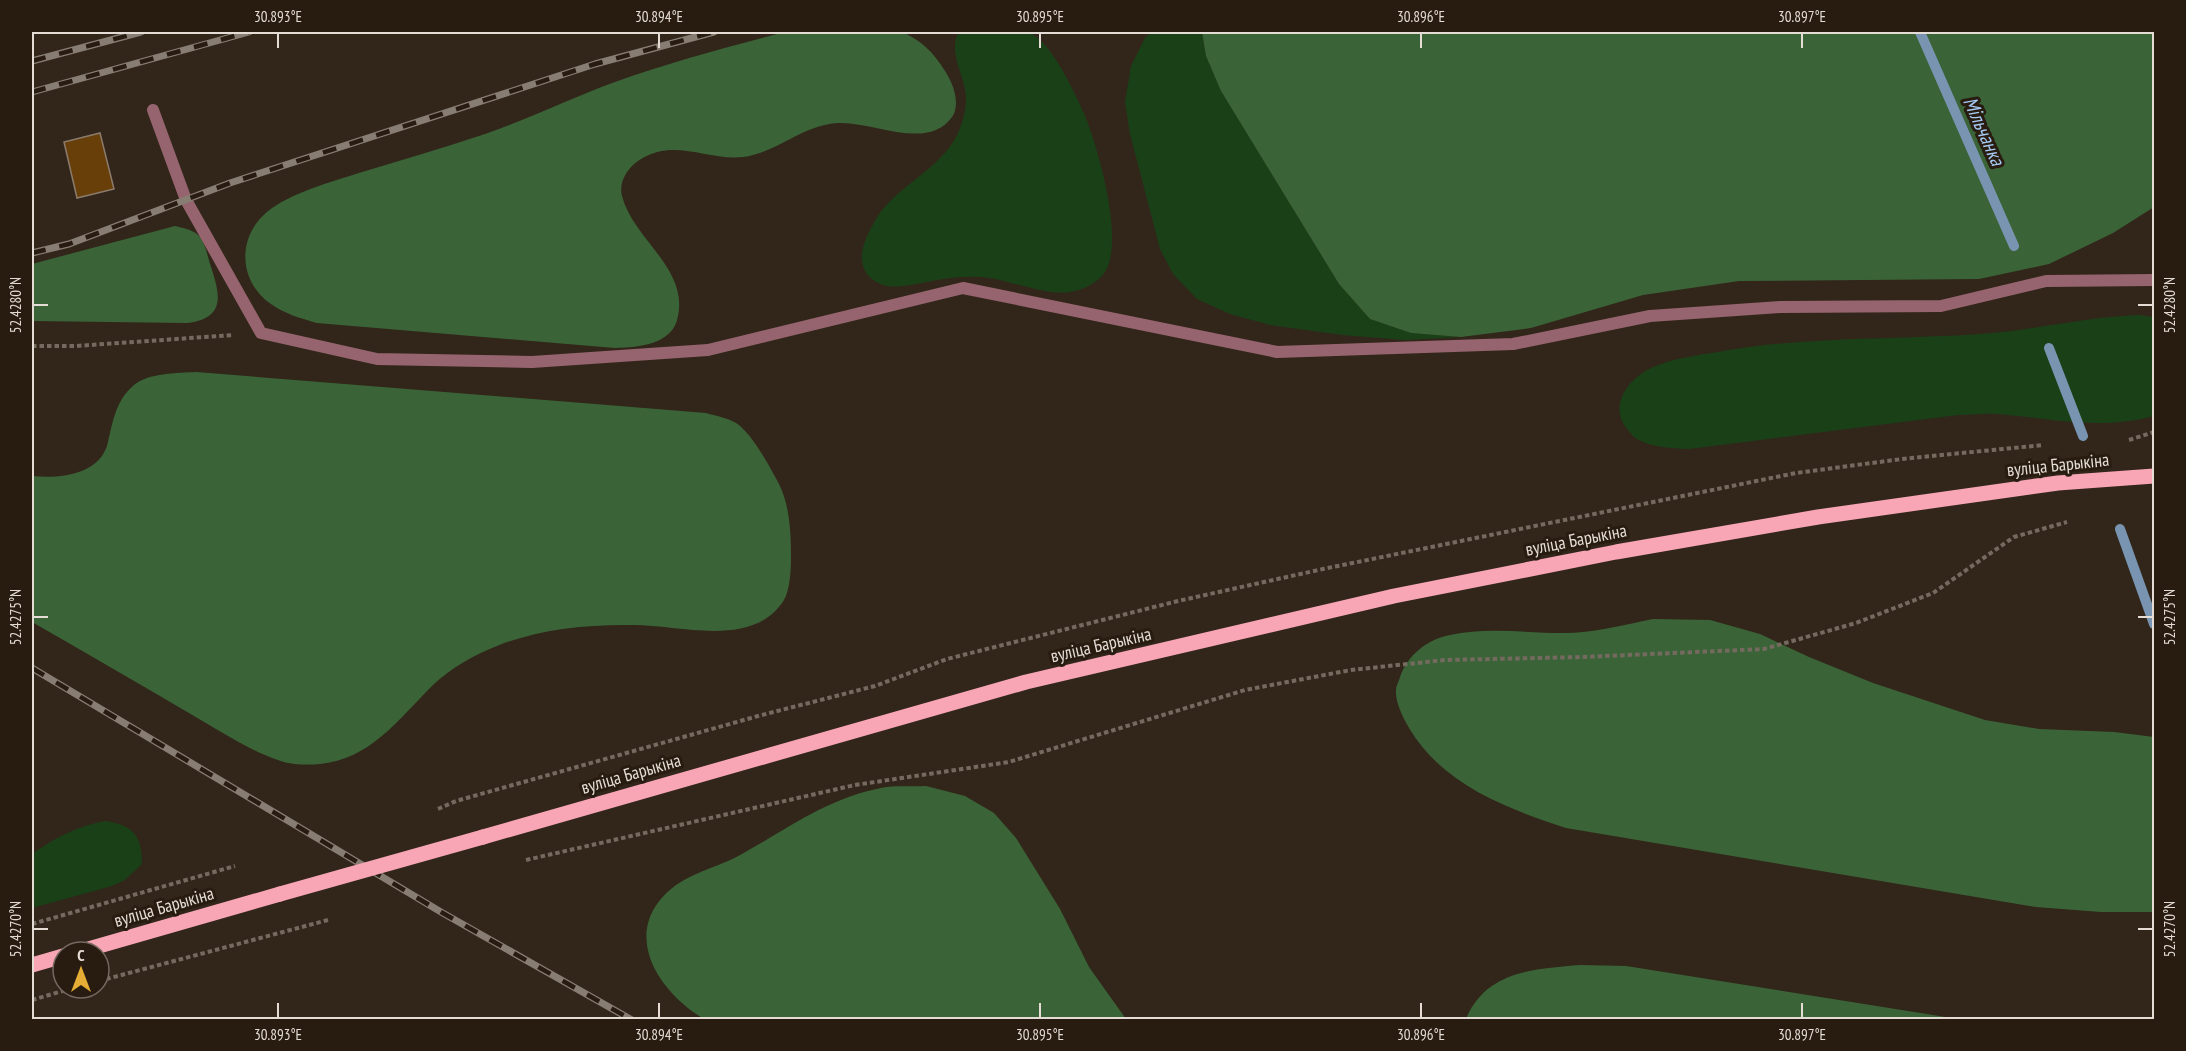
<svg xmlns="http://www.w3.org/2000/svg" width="2186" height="1051" font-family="'PT Sans Narrow',sans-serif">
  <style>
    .green { fill: #1a4018 }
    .forest { fill: #3a6437 }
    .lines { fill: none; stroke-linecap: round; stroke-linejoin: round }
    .stream { stroke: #7894b1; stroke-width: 10 }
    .building { fill: #683e09; stroke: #8a7b6d; stroke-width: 1.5 }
    .path { stroke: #746a5f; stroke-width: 4; stroke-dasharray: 4.5 3; stroke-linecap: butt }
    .lane { stroke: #96646e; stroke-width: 12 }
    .primary { stroke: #f8a6b6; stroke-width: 15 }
    .rail-casing { stroke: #877d73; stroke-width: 7 }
    .rail { stroke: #281c11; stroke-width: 4.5; stroke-dasharray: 14; stroke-linecap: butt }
    .primary-bridge { stroke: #f8a6b6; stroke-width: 15 }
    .ticks { fill: none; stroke: #e5ddd5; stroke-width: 2 }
    .labels { text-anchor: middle; stroke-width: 6; stroke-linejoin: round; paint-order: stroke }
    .street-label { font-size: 18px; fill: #e5ddd5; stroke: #281c11 }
    .water-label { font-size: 20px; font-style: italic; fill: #a5c9f2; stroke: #281c11 }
    .neatline { fill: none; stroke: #e5ddd5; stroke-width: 2 }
    .ticks-label { font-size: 15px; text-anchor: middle; fill: #e5ddd5 }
  </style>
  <rect width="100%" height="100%" fill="#32261a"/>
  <path class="green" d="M959,32C978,32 1008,28 1026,32C1048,35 1074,91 1083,111C1097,143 1128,248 1102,276C1093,285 1082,290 1070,292C1043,296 1009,279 981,277C963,276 945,278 927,282C913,284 901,288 887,286C873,283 862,273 862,258C861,251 865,242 867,236C872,227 876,217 883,209C907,180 946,165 960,128C964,118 966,108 966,97C965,76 947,51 959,32Z
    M1151,32H1202L1206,56L1221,91L1339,284L1370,319L1411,333L1461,337L1405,340L1342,335L1270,325L1230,314L1197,299L1173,274L1160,249L1130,134L1125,102L1131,66L1145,38Z
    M2139,315L2154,317V416C2097,431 2052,418 1996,414C1984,413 1971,415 1958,415L1689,449C1671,448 1653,448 1637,439C1633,437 1630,432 1627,429C1607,404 1631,375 1656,366C1676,358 1697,355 1718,352C1805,336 1893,340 1981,334C2034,330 2086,317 2139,315Z
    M105,821C133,825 142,835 142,864L125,880L112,886L32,908V854C55,838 77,826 105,821Z"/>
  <path class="forest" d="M785,32H902C921,40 934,53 945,71C953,83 961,104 952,117C928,151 874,122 840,123C803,124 779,152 743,157C708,161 675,138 641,159C629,166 618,181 622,196C633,239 688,268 678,316C673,345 639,347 615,348L317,323C300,318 285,314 271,304C238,281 237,237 267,212C290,193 331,182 359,173C401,160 443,148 485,134C529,119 571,98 615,82C671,62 728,47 785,32Z
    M1202,32H2154V207L2113,233L2049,264L1979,279L1739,281L1643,295L1531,328L1461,337L1411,333L1370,319L1339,284L1221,91L1206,56Z
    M175,226C183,228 190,229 197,234C205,241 207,254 210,264C220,294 227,318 187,323L32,321V264Z
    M196,372L706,413C716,416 733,419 740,426C755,439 770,467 779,484C790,506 791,534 791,558C791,569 790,590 784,600C753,649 681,625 634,625C589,624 538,629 497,646C474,655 451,668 433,685C391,727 363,770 295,764C266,761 220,731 194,716C140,684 86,653 32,622V476C59,479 101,475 108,442C113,421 116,400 134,385C148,373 178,373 196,372Z
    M1653,619L1710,620L1760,634L1809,657L1873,683L1985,720L2039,729L2114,732L2154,737V912H2101L2036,907L1566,828C1506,808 1443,785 1409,728C1403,718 1395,702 1396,690C1396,686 1399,681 1400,677C1408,655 1426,640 1450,635C1486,627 1526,633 1563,633C1593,633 1624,625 1653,619Z
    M926,786L965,796L994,813L1016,838L1060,909L1089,967L1126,1019H704C655,990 618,928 676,885C696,871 721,866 742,854C789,828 826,799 881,788C895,785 912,787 926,786Z
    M1580,965L1626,966L1958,1019H1466C1486,971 1534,969 1580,965Z"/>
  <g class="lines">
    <path class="stream" d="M1920,32L2014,246
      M2049,348L2083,436
      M2120,529L2154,624"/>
  </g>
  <path class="building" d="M100,133L114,189L77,198L64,142Z"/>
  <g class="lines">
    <path class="path" d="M32,346H76L234,335
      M2129,440L2154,432
      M438,809L456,801L758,716L875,686L947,659L1178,601L1323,569L1796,473L1902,459L2043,445
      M526,860L855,785L1009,762L1245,690L1351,670L1445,660L1584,657L1764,649L1856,623L1933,593L2014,537L2067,522
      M32,924L235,866
      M99,981L328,920
      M32,1000L73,988"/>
    <path class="lane" d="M153,110L186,200L261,333L377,359L532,362L708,350L963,288L1277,352L1513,344L1650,316L1781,307L1941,306L2046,281L2154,280"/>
    <path class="primary" d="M483,837L1026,682L1394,596L1616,552L1818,517L2058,483L2154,476
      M78,952L280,894
      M32,965L63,956"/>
    <defs>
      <path id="rail" d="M32,61L141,32
        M32,92L249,32
        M32,253L69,244L230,183L595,64L714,32
        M32,668L441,912L632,1020"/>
    </defs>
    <use href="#rail" class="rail-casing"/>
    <use href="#rail" class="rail"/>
    <path class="primary-bridge" d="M280,894L483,837"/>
  </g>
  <path class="ticks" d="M278,33V48M659,33V48M1040,33V48M1421,33V48M1802,33V48M33,305H48M2138,305H2153M33,617H48M2138,617H2153M33,929H48M2138,929H2153M278,1003V1018M659,1003V1018M1040,1003V1018M1421,1003V1018M1802,1003V1018"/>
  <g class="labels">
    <g class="street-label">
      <text transform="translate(2058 465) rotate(-6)" y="6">вуліца Барыкіна</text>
      <text transform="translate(1576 540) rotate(-11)" y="6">вуліца Барыкіна</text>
      <text transform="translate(1101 645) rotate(-13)" y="6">вуліца Барыкіна</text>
      <text transform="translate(631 774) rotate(-16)" y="6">вуліца Барыкіна</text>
      <text transform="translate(164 907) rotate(-16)" y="6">вуліца Барыкіна</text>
    </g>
    <g class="water-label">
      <text transform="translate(1984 131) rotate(66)" y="7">Мільчанка</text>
    </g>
  </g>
  <rect width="2186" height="1051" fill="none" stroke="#281c11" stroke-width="66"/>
  <g transform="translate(81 970)"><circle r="28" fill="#281c11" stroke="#74695f" stroke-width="1.5"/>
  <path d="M0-4.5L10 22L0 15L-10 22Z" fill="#e5ad36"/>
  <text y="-9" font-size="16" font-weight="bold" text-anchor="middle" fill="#e5ddd5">С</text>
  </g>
  <rect x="33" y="33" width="2120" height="985" class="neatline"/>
  <g class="ticks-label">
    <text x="278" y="22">30.893°E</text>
    <text x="659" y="22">30.894°E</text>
    <text x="1040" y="22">30.895°E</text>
    <text x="1421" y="22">30.896°E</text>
    <text x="1802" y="22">30.897°E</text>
    <text transform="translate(16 305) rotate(-90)" y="5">52.4280°N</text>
    <text transform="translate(2170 305) rotate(-90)" y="5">52.4280°N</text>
    <text transform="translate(16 617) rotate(-90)" y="5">52.4275°N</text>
    <text transform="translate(2170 617) rotate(-90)" y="5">52.4275°N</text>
    <text transform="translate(16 929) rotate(-90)" y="5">52.4270°N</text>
    <text transform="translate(2170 929) rotate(-90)" y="5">52.4270°N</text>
    <text x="278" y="1040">30.893°E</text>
    <text x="659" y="1040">30.894°E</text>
    <text x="1040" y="1040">30.895°E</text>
    <text x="1421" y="1040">30.896°E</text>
    <text x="1802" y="1040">30.897°E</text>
  </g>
</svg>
